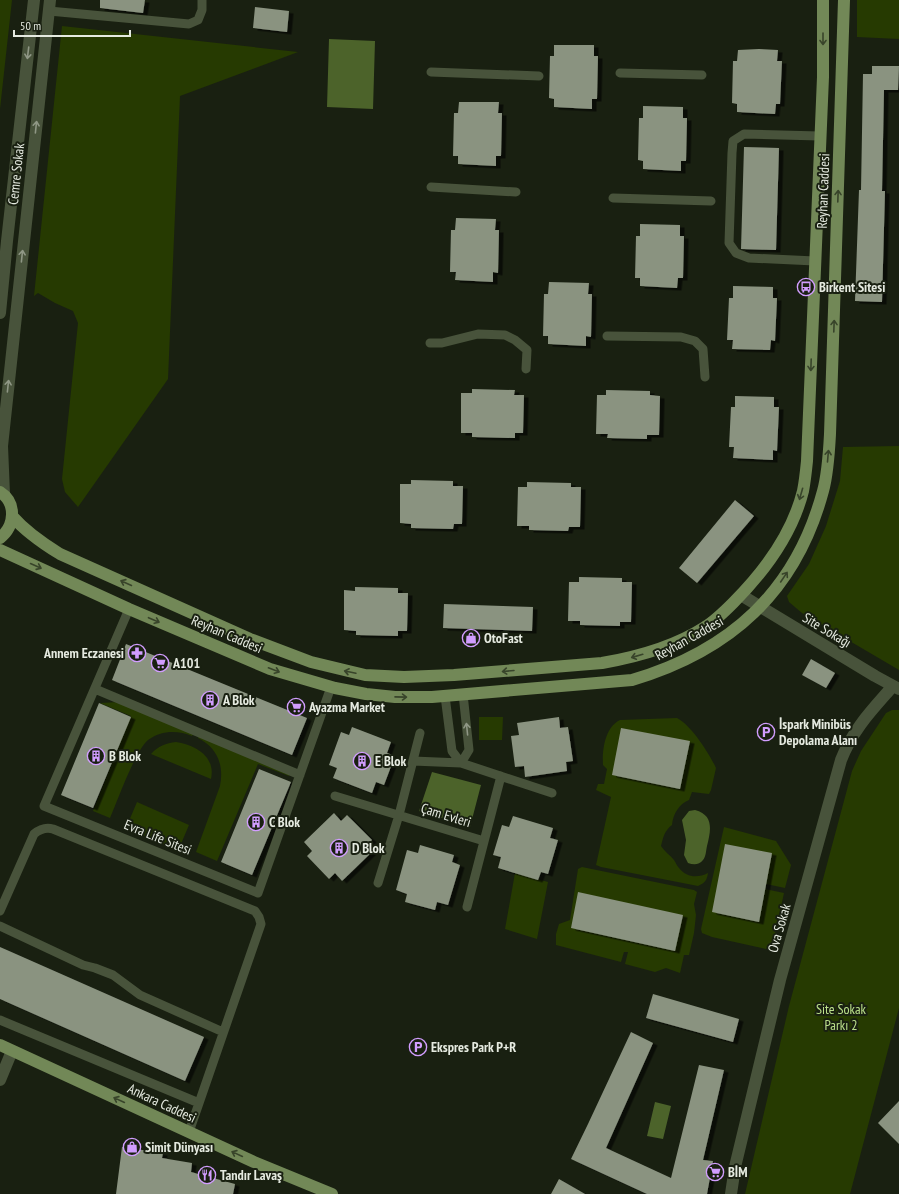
<svg xmlns="http://www.w3.org/2000/svg" width="899" height="1194" font-family="'PT Sans Narrow',sans-serif">
  <style>
    .green { fill: #263a01 }
    .water { fill: #4c632a }
    .building { fill: #8a9380; filter: url(#shadow) }
    .lines { fill: none; stroke-linecap: round; stroke-linejoin: round }
    .service { stroke: #48533b; stroke-width: 9 }
    .pedestrian { stroke: #48533b; stroke-width: 12 }
    .minor { stroke: #48533b; stroke-width: 12 }
    .primary { stroke: #728857; stroke-width: 12 }
    .oneway { stroke: #38442a }
    .oneway2 { stroke: #8f9785 }
    .labels { text-anchor: middle; stroke-width: 4; stroke-linejoin: round; paint-order: stroke }
    .street-label { font-size: 14px; fill: #e5eae0; stroke: #192011 }
    .poi-label { font-size: 14px; font-weight: bold; fill: #e5eae0; stroke: #192011; text-anchor: start }
    .park-label { font-size: 14px; fill: #bbe08b; stroke: #192011 }
  </style>
  <defs>
    <filter id="shadow"><feDropShadow dx="4.5" dy="2.5" stdDeviation="0" flood-color="#0009"/></filter>
  </defs>
  <rect width="100%" height="100%" fill="#192011"/>
  <path class="green" d="M0,0H12L0,109Z
    M857,0H899V39L857,37Z
    M62,26L298,52L180,96L168,379L78,507L65,492L62,479L78,323L73,311L55,303L38,293L34,296Z
    M899,446V670L802,613L789,602L787,596L809,564L826,526L840,481L843,447Z
    M120,702L195,732L192,736C178,730 161,730 148,740C135,751 118,800 110,818L93,811L131,716L100,703Z
    M892,710H899V1008L850,1194H745L789,1006L852,771L861,751L886,713Z
    M479,717H503L502,740H479Z
    M677,718C691,725 709,753 716,768L711,790L709,794L692,792L689,800C679,804 673,814 672,825C664,831 663,838 661,846C665,852 670,855 674,860C676,863 677,866 679,868C687,878 698,878 708,873C707,880 705,883 698,886L601,867L596,865L611,797L596,790L598,784H604L607,769L603,765C602,750 605,727 620,720Z
    M199,734L291,772L289,776L258,764L217,861L196,852L220,786C224,766 218,748 198,738Z
    M176,742C195,745 216,756 211,779L151,754C158,746 166,743 176,742Z
    M137,802L189,825L178,851L126,828Z
    M724,827L776,841L791,865L785,888L766,884L765,889L784,893L773,944L766,949L712,937L702,933L701,929Z
    M582,867L694,890L697,892L694,904L696,915L694,933L689,955H684L680,973L666,968L655,972L625,964L628,952H624L621,962L556,945V934L559,924L570,920L578,869Z
    M515,873L548,882L537,939L505,929Z"/>
  <path class="water" d="M329,39L375,41L373,109L327,107Z
    M432,772L481,785L470,827L419,811Z
    M695,810C714,815 711,830 707,846C706,850 706,857 703,860C699,865 694,865 688,863L684,855L686,840L682,820L689,811Z
    M655,1102L671,1106L663,1139L647,1136Z"/>
  <path class="building" d="M100,0H145L143,13L100,8Z
    M255,7L289,11L287,32L253,28Z
    M554,45H594V56H598L597,99H592V109L554,107V99L549,98L550,56H554Z
    M759,49L778,50L777,61H782L780,104H776L775,114L737,112V104L732,103L733,61H737L738,50Z
    M872,66H899L898,90H884L882,191H885L882,302L855,301L859,190H861L863,74H872Z
    M459,102H499L498,113H502L501,156H496V166L458,164V156H453L454,113H458Z
    M643,106L683,107V118H687L686,161H681V171L643,169V161L638,160L639,118H643Z
    M744,147L779,148L776,250L741,249Z
    M456,218L496,219L495,230H499L498,273L493,272V282L455,280L456,272H450L451,230H455Z
    M640,224L680,225V236H684L683,278H678L677,288L640,286V278H635L636,236H640Z
    M549,282L589,283L588,294H592L591,337L586,336V346L548,344V336H543L544,294H548Z
    M733,286L773,287V298H777L775,341L771,340L770,350L732,349L733,340H727L729,298H733Z
    M472,389L515,390L514,395H524L523,433H515V438L472,437V433H461V393H472Z
    M606,390L650,391V395L660,396L659,435H647V439L607,438L608,434H596L597,395H606Z
    M735,396L774,397V407H779L777,451L773,450V460L733,458L734,447H729L731,407H735Z
    M411,480L453,481V486H463L462,524H454L453,529L411,528V524L400,523V484H411Z
    M527,482L571,483V487H581L580,527H569L568,531L529,530V526H517L518,487H527Z
    M735,500L754,516L697,583L679,568Z
    M579,577L622,578V582H632L631,622H620V626L580,625V621H568L569,582H579Z
    M355,587L398,588V593H408L407,631H398V636L356,635V631L344,630V590L355,591Z
    M444,604L533,607L532,631L443,628Z
    M126,644L307,718L292,755L112,680Z
    M811,659L835,673L826,688L802,675Z
    M99,703L131,717L93,808L61,795Z
    M559,717L560,728L568,727L573,761L566,762L567,771L525,777L524,766L515,767L511,736L519,735L517,723Z
    M352,727L391,742L387,753L395,756L384,785L376,782L372,793L333,778L337,768L329,765L341,732L349,735Z
    M621,728L690,741L680,789L612,775Z
    M259,769L291,782L252,875L221,862Z
    M334,813L341,821L347,815L372,840L367,845L372,852L342,881L335,873L329,879L307,856L312,851L304,842Z
    M513,816L553,828L550,838L558,840L548,874L541,872L538,880L498,868L501,857L493,855L502,825L509,827Z
    M725,844L772,853L759,922L712,912Z
    M420,845L454,855L452,862L460,865L448,905L437,902L435,910L405,902L407,894L396,890L407,850L418,853Z
    M578,892L683,915L675,951L571,928Z
    M0,947L204,1037L185,1081L0,999Z
    M653,994L739,1019L733,1042L646,1018Z
    M631,1032L653,1043L606,1148L671,1178L699,1065L724,1070L703,1160L713,1161L707,1194H647L571,1159L588,1124Z
    M899,1101V1144L878,1123Z
    M122,1147L163,1153L162,1158L192,1163L191,1172L235,1184L233,1194H116Z
    M559,1179L585,1194H551Z"/>
  <g class="lines">
    <path class="service" d="M49,11L189,24L198,20L202,10V0
      M431,72L539,76
      M620,73L702,75
      M431,187L516,192
      M613,198L711,201
      M815,261L749,258L736,253L729,243L732,153L733,141L744,134L820,136
      M607,336L681,337L695,341L703,349L705,377
      M430,343H442L478,334L505,335L515,340L527,350L526,369
      M129,609L44,806L258,893L331,687
      M95,689L300,775
      M445,696L452,751L461,763
      M413,761L461,763L552,793
      M461,763L469,750L463,694
      M335,796L484,841
      M378,883L399,815L420,733
      M467,907L501,776
      M0,911L34,834C40,829 46,827 53,829L255,911L259,917L261,924L189,1132
      M0,926L83,965L95,968L113,975L140,995L223,1032
      M0,1020L199,1103"/>
    <path class="pedestrian" d="M0,1080L12,1051"/>
    <path class="minor" d="M0,313L7,241L34,0
      M4,494L2,446L50,0
      M741,595L875,676L899,689
      M731,1194L735,1167L780,980L841,760C853,729 872,710 893,686"/>
    <path class="primary" d="M0,492C17,503 15,526 0,538
      M12,516C26,532 42,543 60,554L250,639L311,662L365,675L404,677L454,675L602,663C637,657 674,647 705,627C715,621 724,612 733,603C764,572 792,535 803,491C805,481 806,471 807,461L823,77V0
      M0,550L129,609L270,669L335,688L366,694L395,697H432L632,680C730,651 796,592 823,491C828,473 829,453 830,434L844,0
      M0,1045L254,1162L332,1194"/>
  </g>
  <defs><path id="oneway-shaft" d="M-6 0H5M1.5-3L5.5 0L1.5 3" fill="none" stroke-width="1.6" stroke-linecap="round" stroke-linejoin="round"/></defs>
  <g class="oneway">
    <use href="#oneway-shaft" transform="translate(823 39) rotate(90)"/>
    <use href="#oneway-shaft" transform="translate(838 196) rotate(-88)"/>
    <use href="#oneway-shaft" transform="translate(834 326) rotate(-88)"/>
    <use href="#oneway-shaft" transform="translate(811 365) rotate(92)"/>
    <use href="#oneway-shaft" transform="translate(828 456) rotate(-85)"/>
    <use href="#oneway-shaft" transform="translate(801 494) rotate(106)"/>
    <use href="#oneway-shaft" transform="translate(36 566) rotate(24)"/>
    <use href="#oneway-shaft" transform="translate(784 577) rotate(-56)"/>
    <use href="#oneway-shaft" transform="translate(126 583) rotate(-156)"/>
    <use href="#oneway-shaft" transform="translate(154 620) rotate(23)"/>
    <use href="#oneway-shaft" transform="translate(637 656) rotate(164)"/>
    <use href="#oneway-shaft" transform="translate(274 670) rotate(21)"/>
    <use href="#oneway-shaft" transform="translate(508 671) rotate(175)"/>
    <use href="#oneway-shaft" transform="translate(350 672) rotate(-168)"/>
    <use href="#oneway-shaft" transform="translate(401 697) rotate(1)"/>
    <use href="#oneway-shaft" transform="translate(119 1100) rotate(-155)"/>
    <use href="#oneway-shaft" transform="translate(237 1154) rotate(-155)"/>
  </g>
  <g class="oneway2">
    <use href="#oneway-shaft" transform="translate(28 53) rotate(97)"/>
    <use href="#oneway-shaft" transform="translate(36 127) rotate(-84)"/>
    <use href="#oneway-shaft" transform="translate(22 256) rotate(-84)"/>
    <use href="#oneway-shaft" transform="translate(8 386) rotate(-84)"/>
    <use href="#oneway-shaft" transform="translate(467 729) rotate(-96)"/>
  </g>
  <defs>
    <symbol id="bus-ring" viewBox="-11 -11 22 22"><circle r="9.5" fill="#192011" stroke="#d19dfe" stroke-width="1.5"/><path d="M-5-6H5V4H4V6H2V4H-2V6H-4V4H-5ZM-3.5-4V0h7V-4ZM-3.5 1.2v1.5H-2V1.2ZM2 1.2v1.5H3.5V1.2Z" fill="#d19dfe"/></symbol>
    <symbol id="shop-ring" viewBox="-11 -11 22 22"><circle r="9.5" fill="#192011" stroke="#d19dfe" stroke-width="1.5"/><path d="M-5-2.5h2.3a2.7 3.5 0 0 1 5.4 0H5L5.5 6h-11ZM-1.5-2.5h3a1.5 2.3 0 0 0-3 0Z" fill="#d19dfe"/></symbol>
    <symbol id="pharmacy-ring" viewBox="-11 -11 22 22"><circle r="9.5" fill="#192011" stroke="#d19dfe" stroke-width="1.5"/><path d="M-2-6h4v4h4v4h-4v4h-4v-4h-4v-4h4Z" fill="#d19dfe"/></symbol>
    <symbol id="supermarket-ring" viewBox="-11 -11 22 22"><circle r="9.5" fill="#192011" stroke="#d19dfe" stroke-width="1.5"/><path d="M-6-5.5h2.5l.6 2H6L4.5 2H-2.5L-4.4-4H-6ZM-1.5 3.2a1.3 1.3 0 1 0 .1 0ZM3 3.2a1.3 1.3 0 1 0 .1 0Z" fill="#d19dfe"/></symbol>
    <symbol id="building-ring" viewBox="-11 -11 22 22"><circle r="9.5" fill="#192011" stroke="#d19dfe" stroke-width="1.5"/><path d="M-4-6H4V6H1V3H-1V6H-4ZM-2.5-4.3h1.7v1.8h-1.7ZM.8-4.3h1.7v1.8H.8ZM-2.5-1h1.7V.8h-1.7ZM.8-1h1.7V.8H.8Z" fill="#d19dfe"/></symbol>
    <symbol id="parking-ring" viewBox="-11 -11 22 22"><circle r="9.5" fill="#192011" stroke="#d19dfe" stroke-width="1.5"/><path d="M-3.5-5.5H1a3.5 3.5 0 0 1 0 7H-1V5.5H-3.5ZM-1-3.4V-.6H.8a1.4 1.4 0 0 0 0-2.8Z" fill="#d19dfe"/></symbol>
    <symbol id="restaurant-ring" viewBox="-11 -11 22 22"><circle r="9.5" fill="#192011" stroke="#d19dfe" stroke-width="1.5"/><path d="M-5-6h1v4h1v-4h1v4h1v-4h1v5L-1.5 .5V6h-2V.5L-5-1ZM5-6V6H3V1.5H1.5Q1.5-4 5-6Z" fill="#d19dfe"/></symbol>
  </defs>
  <g fill-rule="evenodd">
    <use href="#bus-ring" x="796" y="277" width="20" height="20"/>
    <use href="#shop-ring" x="461" y="628" width="20" height="20"/>
    <use href="#pharmacy-ring" x="127" y="643" width="20" height="20"/>
    <use href="#supermarket-ring" x="150" y="653" width="20" height="20"/>
    <use href="#building-ring" x="200" y="690" width="20" height="20"/>
    <use href="#supermarket-ring" x="286" y="697" width="20" height="20"/>
    <use href="#parking-ring" x="756" y="722" width="20" height="20"/>
    <use href="#building-ring" x="86" y="746" width="20" height="20"/>
    <use href="#building-ring" x="352" y="751" width="20" height="20"/>
    <use href="#building-ring" x="246" y="812" width="20" height="20"/>
    <use href="#building-ring" x="329" y="838" width="20" height="20"/>
    <use href="#parking-ring" x="408" y="1037" width="20" height="20"/>
    <use href="#shop-ring" x="122" y="1137" width="20" height="20"/>
    <use href="#supermarket-ring" x="705" y="1162" width="20" height="20"/>
    <use href="#restaurant-ring" x="197" y="1165" width="20" height="20"/>
  </g>
  <g class="labels">
    <g class="street-label">
      <text transform="translate(16 174) rotate(-84)" y="5">Cemre Sokak</text>
      <text transform="translate(823 191) rotate(-88)" y="5">Reyhan Caddesi</text>
      <text transform="translate(827 630) rotate(31)" y="5">Site Sokağı</text>
      <text transform="translate(227 634) rotate(23)" y="5">Reyhan Caddesi</text>
      <text transform="translate(689 638) rotate(-29)" y="5">Reyhan Caddesi</text>
      <text transform="translate(446 815) rotate(17)" y="5">Çam Evleri</text>
      <text transform="translate(158 837) rotate(22)" y="5">Evra Life Sitesi</text>
      <text transform="translate(779 928) rotate(-74)" y="5">Ova Sokak</text>
      <text transform="translate(162 1103) rotate(25)" y="5">Ankara Caddesi</text>
    </g>
    <g class="poi-label">
      <text x="819" y="292">Birkent Sitesi</text>
      <text x="484" y="643">OtoFast</text>
      <text x="124" y="658" text-anchor="end">Annem Eczanesi</text>
      <text x="173" y="668">A101</text>
      <text x="223" y="705">A Blok</text>
      <text x="309" y="712">Ayazma Market</text>
      <text x="779" y="729">İspark Minibüs<tspan x="779" dy="16">Depolama Alanı</tspan></text>
      <text x="109" y="761">B Blok</text>
      <text x="375" y="766">E Blok</text>
      <text x="269" y="827">C Blok</text>
      <text x="352" y="853">D Blok</text>
      <text x="431" y="1052">Ekspres Park P+R</text>
      <text x="145" y="1152">Simit Dünyası</text>
      <text x="728" y="1177">BİM</text>
      <text x="220" y="1180">Tandır Lavaş</text>
    </g>
    <g class="park-label">
      <text x="841" y="1014">Site Sokak<tspan x="841" dy="16">Parkı 2</tspan></text>
    </g>
  </g>
  <path d="M14 30v6h116v-6" fill="none" stroke="#e5eae0" stroke-width="2"/>
  <text x="20" y="30" font-size="12" fill="#e5eae0" stroke="#192011" stroke-width="3" paint-order="stroke">50 m</text>
</svg>
